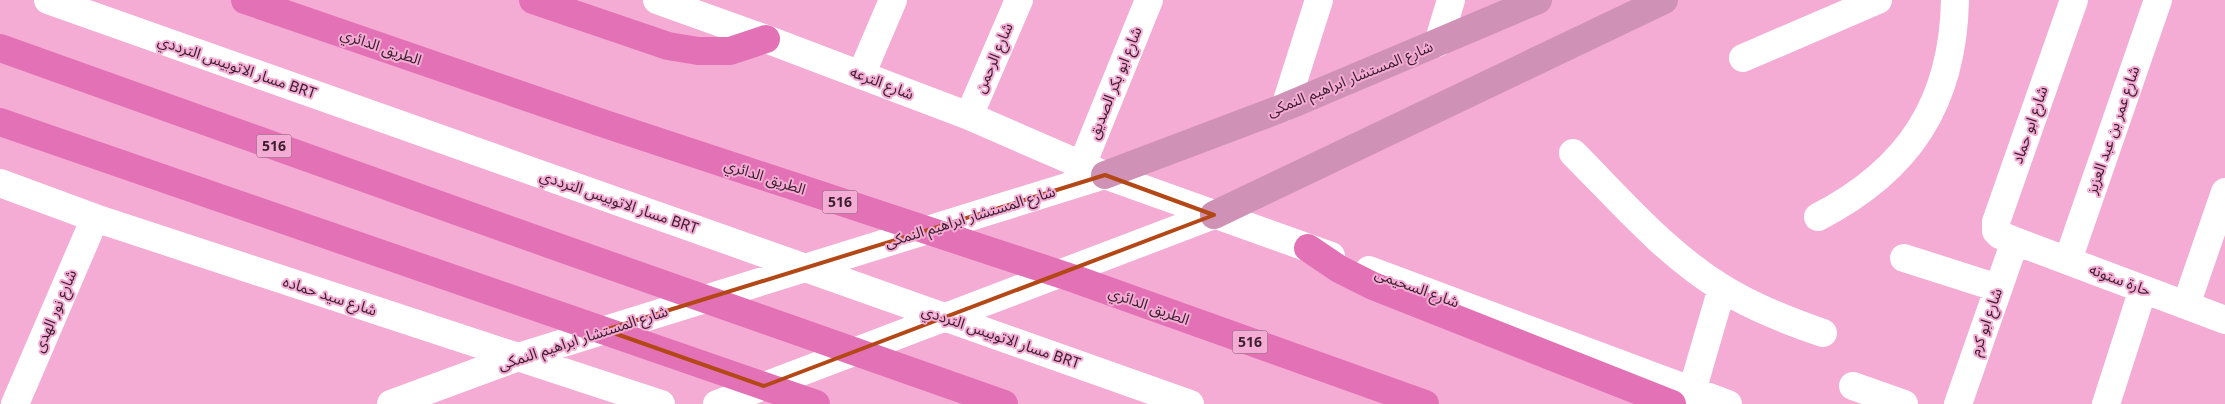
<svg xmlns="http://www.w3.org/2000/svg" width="2225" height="404" font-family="Georgia,'Noto Sans Arabic',serif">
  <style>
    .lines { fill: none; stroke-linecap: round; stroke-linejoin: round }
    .minor { stroke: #fff; stroke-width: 28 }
    .major { stroke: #cf92b6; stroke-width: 28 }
    .highway { stroke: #e371b6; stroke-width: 28 }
    .marked { fill: none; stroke: #b44716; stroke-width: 4; stroke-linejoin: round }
    .labels { text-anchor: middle; stroke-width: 4; stroke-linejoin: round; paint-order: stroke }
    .shield { fill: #f4abd4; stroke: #724860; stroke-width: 1 }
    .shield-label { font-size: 14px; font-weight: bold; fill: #3a1e2e }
    .street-label { font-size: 15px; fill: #3a1e2e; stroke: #f4abd4 }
  </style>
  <rect width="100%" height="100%" fill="#f4abd4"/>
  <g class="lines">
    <path class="minor" d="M48,0L1190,404
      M657,0L766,39L969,116L1105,175L1331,256
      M2074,0L1996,222V231L2000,235L2015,241L2225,320
      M1438,43L1451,0
      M1743,58L1878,0
      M861,75L893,0
      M1285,107L1319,0
      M969,116L1019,0
      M1573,153C1620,200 1665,253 1722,288C1754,308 1788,321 1823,333
      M1082,165L1149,0
      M0,183L95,218L661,404
      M1818,217C1909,170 1953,103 1955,0
      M1904,258L1998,288
      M2068,260L2158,0
      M1369,270L1728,404
      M2186,305L2225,192
      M1853,386L1904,404
      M1692,391L1722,288
      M15,404L95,218
      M391,404L518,357L1105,175
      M717,404L1214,215
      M1958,404L2015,241
      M2106,404L2143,289"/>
    <path class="major" d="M1105,175L1285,107L1538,0
      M1214,215L1664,0"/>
    <path class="highway" d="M245,0L605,124L1075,279L1425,404
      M533,0L668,46L698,51H730L766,39
      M0,48L549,244L1004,404
      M0,122L816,404
      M1308,248L1339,269L1373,286L1672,404"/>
  </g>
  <path class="marked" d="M1105,175L1214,215L764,386L605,330Z"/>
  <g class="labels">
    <g class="shield">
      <rect x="256.5" y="134.5" width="35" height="23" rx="4"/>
      <rect x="822.5" y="190.5" width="35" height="23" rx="4"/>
      <rect x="1232.5" y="330.5" width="35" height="23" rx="4"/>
    </g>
    <g class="shield-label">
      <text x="274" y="151">516</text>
      <text x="840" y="207">516</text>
      <text x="1250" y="347">516</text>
    </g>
    <g class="street-label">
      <text transform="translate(381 47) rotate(19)" y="5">الطريق الدائري</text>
      <text transform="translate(994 58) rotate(-67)" y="5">شارع الرحمن</text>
      <text transform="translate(237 67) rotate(19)" y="5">مسار الاتوبيس الترددي BRT</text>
      <text transform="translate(1350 79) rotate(-22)" y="5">شارع المستشار ابراهيم النمكى</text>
      <text transform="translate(882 83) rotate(21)" y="5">شارع الترعه</text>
      <text transform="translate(1115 83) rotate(-68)" y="5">شارع ابو بكر الصديق</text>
      <text transform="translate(2030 125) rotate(-71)" y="5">شارع ابو حماد</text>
      <text transform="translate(2113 130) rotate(-71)" y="5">شارع عمر بن عبد العزيز</text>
      <text transform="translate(765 177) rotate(18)" y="5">الطريق الدائري</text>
      <text transform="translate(619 202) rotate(19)" y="5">مسار الاتوبيس الترددي BRT</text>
      <text transform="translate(970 217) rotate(-17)" y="5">شارع المستشار ابراهيم النمكى</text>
      <text transform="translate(2120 280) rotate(21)" y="5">حارة ستوته</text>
      <text transform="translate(1417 288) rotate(20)" y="5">شارع السحيمى</text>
      <text transform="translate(330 296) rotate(18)" y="5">شارع سيد حماده</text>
      <text transform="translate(1149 306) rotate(20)" y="5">الطريق الدائري</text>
      <text transform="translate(55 311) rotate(-67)" y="5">شارع نور الهدى</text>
      <text transform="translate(1986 322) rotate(-71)" y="5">شارع ابو كرم</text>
      <text transform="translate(1001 337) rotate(19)" y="5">مسار الاتوبيس الترددي BRT</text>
      <text transform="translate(583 338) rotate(-18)" y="5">شارع المستشار ابراهيم النمكى</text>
    </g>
  </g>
</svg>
